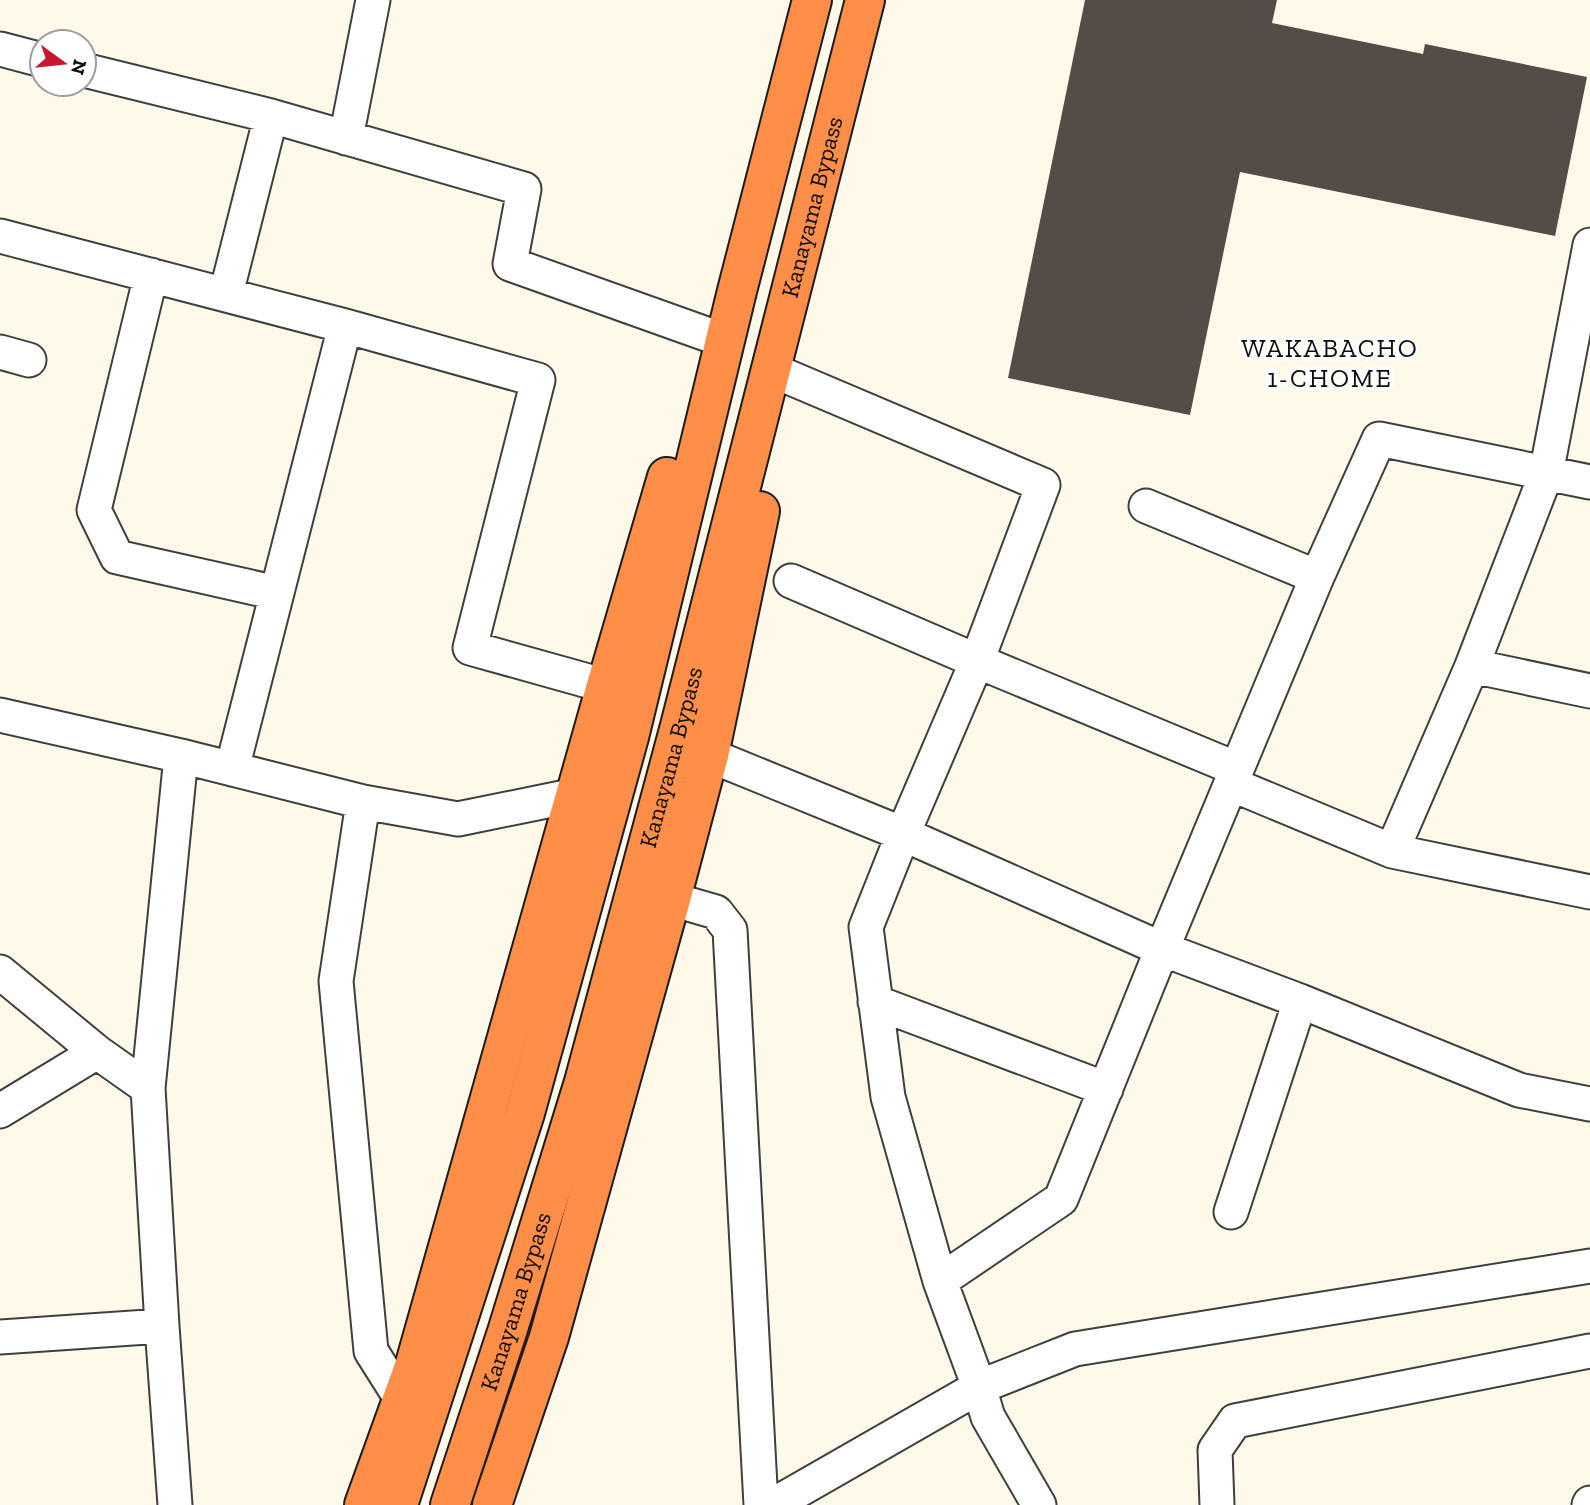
<svg xmlns="http://www.w3.org/2000/svg" width="1590" height="1505" font-family="'Zilla Slab',serif">
  <style>
    .building { fill: #554b47 }
    .lines { fill: none; stroke-linecap: round; stroke-linejoin: round }
    .minor-casing { stroke: #3f3f3f; stroke-width: 37 }
    .highway-casing { stroke: #1d1d1d; stroke-width: 42 }
    .minor { stroke: #fff; stroke-width: 33 }
    .highway { stroke: #ff8e48; stroke-width: 38 }
    .labels { text-anchor: middle; stroke-width: 7; stroke-linejoin: round; paint-order: stroke }
    .street-label { font-size: 24px; fill: #0c0c0c; stroke: #fff }
    .neighbourhood-label { font-size: 26px; letter-spacing: 2px; fill: #0c0c0c; stroke: #fff }
  </style>
  <rect width="100%" height="100%" fill="#fff9ea"/>
  <path class="building" d="M1085,0H1277L1272,23L1423,54L1425,44L1587,77L1555,236L1240,172L1190,415L1008,378Z"/>
  <g class="lines">
    <defs>
      <path id="minor" d="M0,49L42,60
        M84,70L271,116L524,189L510,264L709,335
        M346,138L373,0
        M0,236L345,326L538,380L470,648L606,686
        M151,275L94,510L117,557L277,593
        M226,294L271,116
        M0,352L29,360
        M786,376L1043,485L977,661L903,834L866,927L888,1097L940,1281L979,1387L988,1417L1039,1505
        M1146,506L1317,577
        M791,581L977,661L1237,769
        M1472,666L1590,691
        M0,715L181,756L363,802L458,819L576,795
        M709,755L903,834L1162,949L1300,1001L1519,1090L1590,1104
        M232,769L345,326
        M1231,784L1392,851L1590,892
        M363,802L336,981L371,1351L402,1400
        M1392,851L1472,666L1546,474L1590,245
        M671,899L716,912L730,930L761,1505
        M0,972L97,1052L148,1088
        M875,1002L1106,1089
        M0,1111L97,1052
        M1231,1212L1300,1001
        M940,1281L1061,1199L1162,949L1317,577L1379,439L1590,482
        M0,1337L162,1326
        M175,1505L162,1326L148,1088L181,756
        M773,1505L979,1387L1075,1349L1590,1266
        M1217,1505L1215,1450L1235,1421L1590,1351
        M1589,1505L1590,1503"/>
      <g id="highway">
        <path d="M364,1505L415,1364L606,686L667,477"/>
        <path d="M398,1505L525,1113L629,737L737,291L812,0"/>
        <path id="s1" d="M450,1505L507,1332L584,1082L680,726L865,0"/>
        <path d="M492,1505L549,1337L671,899L709,755L760,511"/>
      </g>
    </defs>
    <use href="#minor" class="minor-casing"/>
    <use href="#highway" class="highway-casing"/>
    <use href="#minor" class="minor"/>
    <use href="#highway" class="highway"/>
  </g>
  <g class="labels">
    <g class="street-label">
      <text dy="8" stroke="none"><textPath href="#s1" startOffset="1348">Kanayama Bypass</textPath></text>
      <text dy="8" stroke="none"><textPath href="#s1" startOffset="780">Kanayama Bypass</textPath></text>
      <text dy="8" stroke="none"><textPath href="#s1" startOffset="214">Kanayama Bypass</textPath></text>
    </g>
    <g class="neighbourhood-label">
      <text x="1330" y="357">WAKABACHO<tspan x="1330" dy="30">1-CHOME</tspan></text>
    </g>
  </g>
  <g transform="translate(63 63) rotate(105)"><circle r="33" fill="#ffffff" stroke="#9e9e9e" stroke-width="2"/>
  <path d="M0-5L12 26L0 18L-12 26Z" fill="#c6192e"/>
  <text y="-10" font-size="19" font-weight="bold" text-anchor="middle" fill="#0c0c0c">N</text>
  </g>
</svg>
